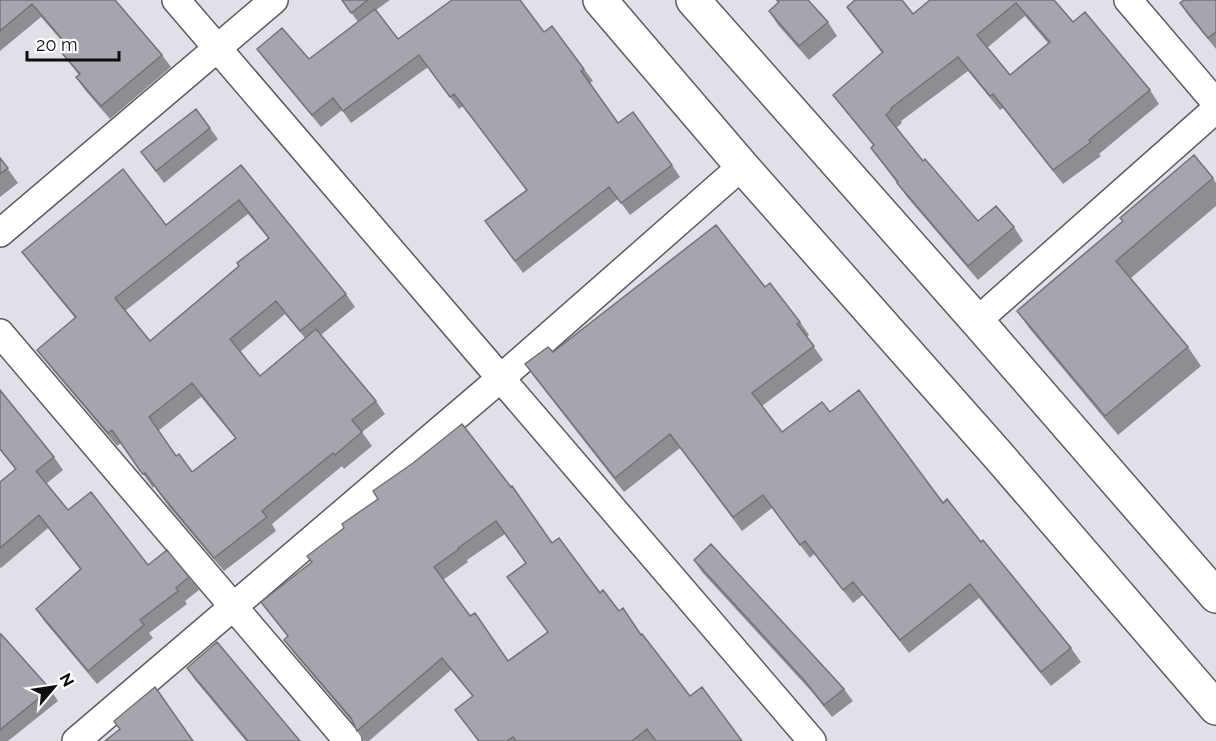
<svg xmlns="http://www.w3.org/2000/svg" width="1216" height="741" font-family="Raleway,sans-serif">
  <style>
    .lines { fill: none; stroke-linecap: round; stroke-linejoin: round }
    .minor-casing { stroke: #5c5b63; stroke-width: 30 }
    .secondary-casing { stroke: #5c5b63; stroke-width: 36 }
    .minor { stroke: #fff; stroke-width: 27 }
    .secondary { stroke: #fff; stroke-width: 33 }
    .wall { fill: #8f8d94; fill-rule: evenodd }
    .building { fill: #a6a4ac; stroke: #747378; stroke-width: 1.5; fill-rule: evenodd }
  </style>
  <rect width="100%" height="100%" fill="#e0e0e9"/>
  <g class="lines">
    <defs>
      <path id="minor" d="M176,0L812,741
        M1128,0L1216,103
        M0,233L274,0
        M977,321L1216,109
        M0,333L348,741
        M76,741L501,378L742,166"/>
      <path id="secondary" d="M600,0L742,166L997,454L1216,708
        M693,0L977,321L1216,596"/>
    </defs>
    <use href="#minor" class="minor-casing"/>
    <use href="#secondary" class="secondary-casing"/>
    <use href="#minor" class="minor"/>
    <use href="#secondary" class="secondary"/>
  </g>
  <path class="wall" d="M0,0H115L162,55L171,67L110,119L85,90L76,77L79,75L61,52L67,47L41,17L0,51Z
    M342,0H390L376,10L398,39L544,32L552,26L593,81L590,83L618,123L672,165L680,177L630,215L618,199L523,273L494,233L526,190L463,106L459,109L428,67L351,123L342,110L321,127L266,61L257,49L309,59L358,22Z
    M776,0H808L828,22L837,36L809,60L778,25L769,11L778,3Z
    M930,0H1054L1073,22L1150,90L1159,104L1099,154L1101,156L1063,184L1003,108L1000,110L968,71L901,121L902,123L896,128L923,161L978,221L1014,227L1023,241L978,280L907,197L897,183L871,148L873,145L843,108L833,95L882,53L847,7L913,14ZM1025,16L1048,43L1010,75L987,48Z
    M1216,0V49L1188,15L1180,3Z
    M210,128L218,139L164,183L141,152Z
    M0,158L18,183L0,197Z
    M241,165L346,294L355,307L321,335L376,401L385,414L362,432L372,446L344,469L342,466L272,524L276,531L224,571L169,507L154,486L153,488L151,485L121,443L117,446L47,363L37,350L75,318L32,265L22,252L166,225ZM248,214L268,238L239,267L150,341L125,311ZM285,314L305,338L260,376L240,352ZM201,397L235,438L192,472L176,456L158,431Z
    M1213,178L1216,183V206L1131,278L1188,347L1201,366L1118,435L1030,329L1017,311Z
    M765,287L800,322L809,335L807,337L823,360L762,406L782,432L830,412L943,503L981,542L1071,648L1081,662L1051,686L979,598L909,653L863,595L853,603L814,554L810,558L772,508L742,531L680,448L624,492L535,378L525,364L553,352Z
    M0,390L54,457L63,470L46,484L68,510L148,565L189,577L199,590L185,601L187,604L149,633L153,638L97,684L45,622L36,609L80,569L48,528L1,568L0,567V482L15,469L0,450Z
    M413,463L552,543L619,611L641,635L690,696L742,741H478L455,710L473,697L451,670L369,741H364L357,731L353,723L293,652L284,640L288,637L261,602L311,562L344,528L378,499ZM505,534L526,563L548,633L508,661L470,616L443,580L468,562L467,560Z
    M694,560L844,689L853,701L832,717L812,692L702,572Z
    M0,634L50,689L58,701L8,741H0Z
    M187,668L300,741H246L195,680Z"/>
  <path class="building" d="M0,0H115L162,55L101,106L76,77L80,74L61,52L68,46L32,4L0,31Z
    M342,0H368L351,13Z
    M452,0H520L544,32L552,26L584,69L581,71L618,123L633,112L672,165L621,203L609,187L515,261L485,221L527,190L454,94L450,97L419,55L343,111L333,98L312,115L257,49L282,28L309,59L375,9L398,39Z
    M777,0H808L828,22L799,46L769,11L779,2Z
    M855,0H902L913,14L930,0H1054L1073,22L1085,12L1150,90L1089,140L1091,142L1053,170L993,94L990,96L958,57L891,108L892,109L886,115L923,161L925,159L978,221L996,206L1014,227L968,266L897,183L898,182L871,148L874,145L833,95L883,52L847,7ZM1016,3L1050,42L1010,75L977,35Z
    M1184,0H1216V32L1208,38L1180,3Z
    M196,109L210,128L156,171L141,152Z
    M1194,155L1213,178L1116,261L1188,347L1105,416L1017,311L1123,221L1120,218Z
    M0,158L8,168L0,174Z
    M241,165L346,294L300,331L276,301L230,339L260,376L316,329L376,401L352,420L362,432L335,455L333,453L262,511L267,517L214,558L160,493L145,473L143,474L141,472L112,430L108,433L37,350L76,317L22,252L123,169L166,225ZM239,200L269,238L237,263L239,266L150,341L115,298ZM192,383L236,438L192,472L179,454L176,456L149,417Z
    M716,225L765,287L770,283L800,322L797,324L814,346L752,393L782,432L822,402L830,412L859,390L943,503L947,499L981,542L983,540L1071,648L1041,672L970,584L900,640L853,582L843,590L805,541L800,545L763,495L733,517L670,434L615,478L525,364L548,347L553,352Z
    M0,390L54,457L36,471L68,510L91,492L148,565L167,550L189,577L176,588L178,591L140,620L144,625L88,671L36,609L81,569L39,515L0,548V482L16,469L0,449Z
    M462,424L511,487L512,486L552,543L559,538L600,593L603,590L619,611L623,608L641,635L642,634L690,696L702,687L742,741H656L647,729L632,741H516L513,737L507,741H479L455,710L473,696L442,658L357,731L351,718L284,640L288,636L261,602L312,562L307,556L344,528L342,524L378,499L373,491L413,463ZM496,521L526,563L507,577L548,632L508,661L475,613L470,616L434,567L459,549L458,548Z
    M711,544L844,689L824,705L804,680L694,560Z
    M0,634H1L50,689L0,730Z
    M217,642L300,741H248L187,668Z
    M155,687L193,741H105L120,729L114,721Z"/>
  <g transform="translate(54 687) rotate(61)" stroke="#ffffff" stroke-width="4.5" paint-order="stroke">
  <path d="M0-4.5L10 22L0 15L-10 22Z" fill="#0d0d10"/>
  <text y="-9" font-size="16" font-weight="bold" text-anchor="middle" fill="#0d0d10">N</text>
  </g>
  <path d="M27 51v9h92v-9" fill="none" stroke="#0d0d10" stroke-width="3"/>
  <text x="36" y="51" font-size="18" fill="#0d0d10" stroke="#ffffff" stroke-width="4.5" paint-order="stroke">20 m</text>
</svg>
